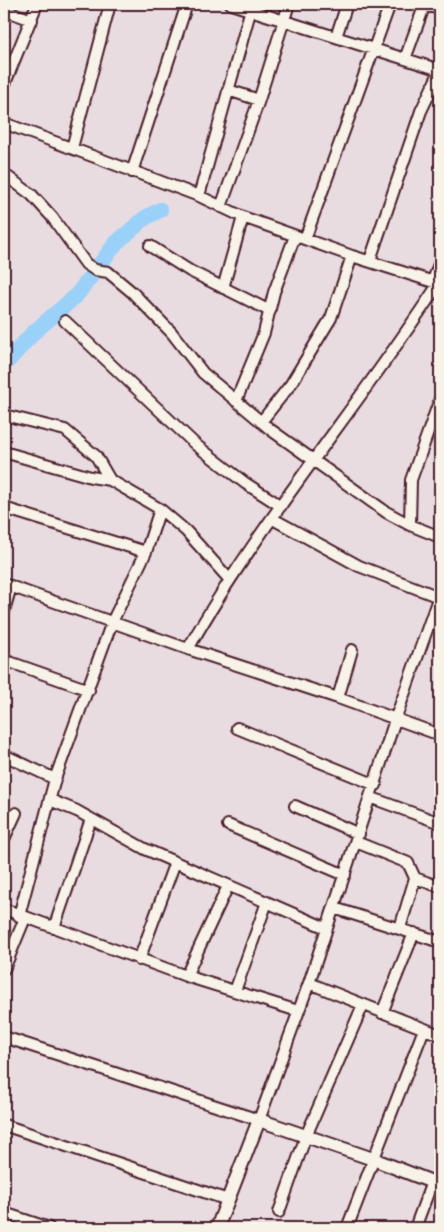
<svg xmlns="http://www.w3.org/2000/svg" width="444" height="1232" font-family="'Comic Neue',sans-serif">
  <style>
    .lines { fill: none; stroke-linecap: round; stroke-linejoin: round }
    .river { stroke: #9ad1f9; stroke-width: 16 }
    .minor-casing { stroke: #4a1f2b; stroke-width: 14 }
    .tertiary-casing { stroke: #4a1f2b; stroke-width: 16 }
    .minor { stroke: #f7f3e8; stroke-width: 10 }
    .tertiary { stroke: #f7f3e8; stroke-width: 12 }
  </style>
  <rect width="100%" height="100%" fill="#e9dce1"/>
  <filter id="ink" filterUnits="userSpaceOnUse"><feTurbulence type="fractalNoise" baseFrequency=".02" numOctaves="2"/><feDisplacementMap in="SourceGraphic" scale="10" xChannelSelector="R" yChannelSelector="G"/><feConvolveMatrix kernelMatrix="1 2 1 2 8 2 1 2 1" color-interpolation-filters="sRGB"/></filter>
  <g filter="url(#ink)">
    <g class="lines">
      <path class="river" d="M4,365L34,332L76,296L116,243L145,218L160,210"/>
      <defs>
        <path id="minor" d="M231,4L440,70
          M419,4L440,9
          M4,10L32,20
          M336,37L347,4
          M405,59L425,4
          M4,86L37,4
          M228,90L259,100
          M4,123L199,196L243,217L352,256L440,284
          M72,148L110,4
          M132,172L187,4
          M4,174L32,195L52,217L86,264L95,270L108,272L132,292L172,333L203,373L271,430L386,512L410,525L440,537
          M199,196L252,5
          M221,207L259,100L289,4
          M305,239L390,4
          M150,246L190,271L270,311
          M370,260L421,111L440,71
          M433,281L440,261
          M223,288L243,217
          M65,321L196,445L245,483L281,506
          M236,401L264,333L274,292L295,236
          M4,415L65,430L96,456L110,480
          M261,422L291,384L331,318L352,256
          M4,452L91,477L110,480L160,509L146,552L112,622L55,779L19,916
          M4,508L146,552
          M160,509L186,531L229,579
          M273,519L359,566L439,597
          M410,525L411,480L440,399
          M4,584L188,649L338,698L440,735
          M4,611L11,586
          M188,649C261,520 358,407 439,283
          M4,660L89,690
          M338,698L352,650
          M237,728L376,785
          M4,755L55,779
          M372,798L440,823
          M50,800L77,811L145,849L326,928
          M295,806L359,834
          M228,825L345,875
          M4,839L16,813
          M356,842L408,863L415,878L440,887
          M334,908L434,940
          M4,909L186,976L298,1011
          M54,928L91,819
          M400,928L415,878
          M139,960L175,862
          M4,969L25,918
          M186,976L228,886
          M309,983L440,1035
          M235,991L267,902
          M382,1013L414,933
          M4,1037L259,1120L309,983L395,720L440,593
          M4,1125L228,1200
          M279,1212L306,1136L363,1005
          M4,1213L49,1228
          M347,1228L424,1029
          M415,1228L432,1182"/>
        <path id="tertiary" d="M217,1228L259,1120L373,1159L440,1185"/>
      </defs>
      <use href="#minor" class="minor-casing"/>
      <use href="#tertiary" class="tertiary-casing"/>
      <use href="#minor" class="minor"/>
      <use href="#tertiary" class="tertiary"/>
    </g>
  </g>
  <rect width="444" height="1232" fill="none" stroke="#f7f3e8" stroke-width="20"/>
  <rect x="10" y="10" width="424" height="1212" fill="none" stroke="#4a1f2b" stroke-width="2" filter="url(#ink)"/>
</svg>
